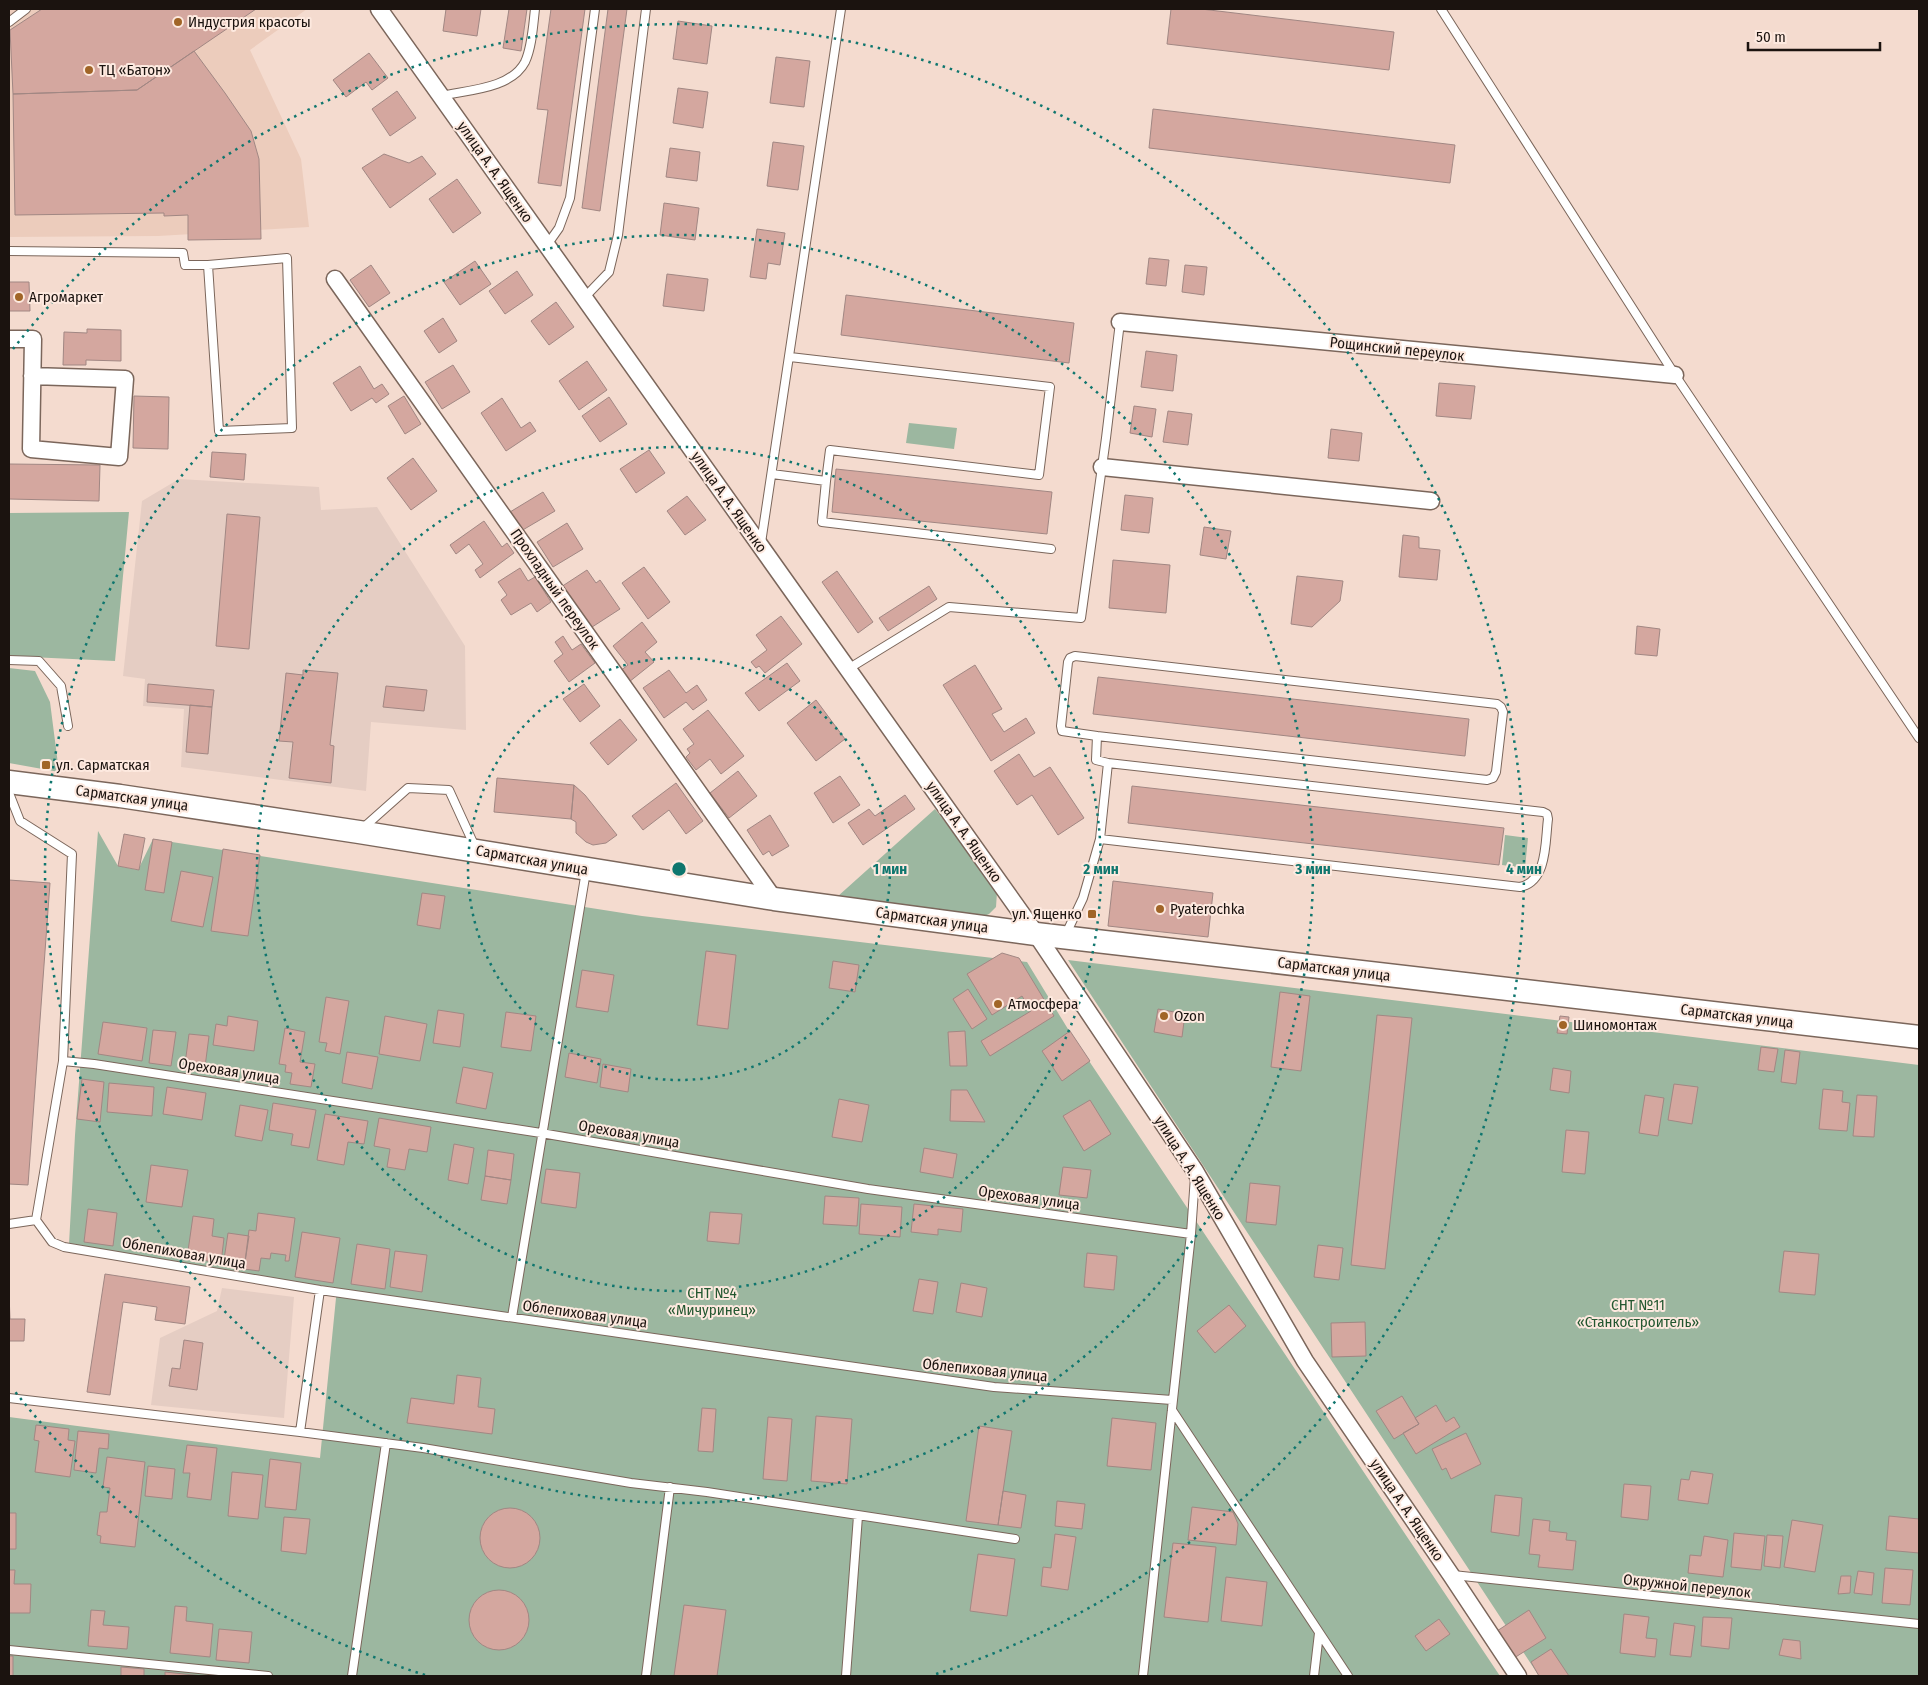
<svg xmlns="http://www.w3.org/2000/svg" width="1928" height="1685" font-family="'Fira Sans Condensed',sans-serif">
  <style>
    .built { fill: #ecccbc }
    .industrial { fill: #e5cdc3 }
    .green { fill: #9cb7a0 }
    .building { fill: #d4a79f; stroke: #a18783 }
    .lines { fill: none; stroke-linecap: round; stroke-linejoin: round }
    .service-casing { stroke: #7b665b; stroke-width: 10 }
    .minor-casing { stroke: #7b665b; stroke-width: 19 }
    .secondary-casing { stroke: #7b665b; stroke-width: 25 }
    .service { stroke: #fff; stroke-width: 8 }
    .minor { stroke: #fff; stroke-width: 16 }
    .secondary { stroke: #fff; stroke-width: 22 }
    .ring { fill: none; stroke: #0f766e; stroke-width: 2.5; stroke-dasharray: 2.5 5 }
    .poi-dot { fill: #a16527; stroke: #fde9df; stroke-width: 2 }
    .labels { text-anchor: middle; stroke-width: 4; stroke-linejoin: round; paint-order: stroke }
    .poi-label { font-size: 15px; fill: #1b130f; stroke: #fde9df; text-anchor: start }
    .street-label { font-size: 15px; fill: #1b130f; stroke: #fde9df }
    .park-label { font-size: 15px; fill: #235730; stroke: #fde9df }
    .centre { fill: #0f766e; stroke: #fde9df; stroke-width: 2.5 }
    .ring-label { font-size: 15px; text-anchor: middle; font-weight: bold; fill: #0f766e; stroke: #fde9df; stroke-width: 4; stroke-linejoin: round; paint-order: stroke }
  </style>
  <rect width="100%" height="100%" fill="#f4dbcf"/>
  <path class="built" d="M9,9H307L250,50L301,159L309,227L158,236L9,237Z"/>
  <path class="industrial" d="M179,479L319,487L321,510L377,507L465,646L466,730L371,722L366,791L181,767L184,709L143,706L145,679L123,676L142,501Z
    M222,1288L294,1297L284,1418L151,1405L160,1338L217,1311Z"/>
  <path class="green" d="M909,423L957,428L954,449L906,443Z
    M129,512L115,661L9,656V513Z
    M9,668L35,671L50,702L59,772L9,763Z
    M935,809L990,880L997,892L996,907L989,914L980,918L837,897Z
    M98,831L118,866L138,870L153,839L642,916L1027,962L1071,1034L1500,1676H9V1417L320,1458L337,1288L103,1251L69,1244L75,1135Z
    M1505,835L1528,838L1525,868L1502,865Z
    M1068,960L1919,1065V1676H1539Z"/>
  <path class="building" d="M42,9H256L137,90L13,94L10,30Z
    M446,9H481L477,36L443,31Z
    M509,9H527L521,51L503,48Z
    M551,9H585L561,186L538,183L548,110L537,109Z
    M608,9H627L600,211L582,208Z
    M1171,9H1201L1394,32L1389,70L1167,44Z
    M678,21L712,26L707,64L673,59Z
    M194,51L225,93L251,131L259,159L261,239L188,240V215L164,216V213L15,215L13,94L137,90Z
    M369,53L388,78L372,90L366,82L346,97L333,80Z
    M776,57L810,61L804,107L770,103Z
    M678,88L708,92L703,128L673,123Z
    M397,91L416,118L390,136L372,109Z
    M1153,109L1455,145L1450,183L1149,148Z
    M773,142L804,146L798,190L767,186Z
    M670,148L700,152L697,181L666,177Z
    M384,154L409,163L422,156L436,174L390,208L362,168Z
    M457,179L481,213L453,233L429,199Z
    M664,203L699,208L695,240L660,235Z
    M757,229L785,233L780,265L768,263L766,279L750,277Z
    M1149,258L1169,260L1166,286L1146,284Z
    M475,261L491,284L460,305L444,282Z
    M371,265L390,293L369,307L350,280Z
    M1185,265L1207,267L1204,295L1182,292Z
    M517,271L533,295L505,314L489,291Z
    M667,274L708,279L704,311L663,306Z
    M9,282H29L30,311H9Z
    M846,295L1074,323L1069,363L841,335Z
    M556,302L574,327L549,345L531,321Z
    M443,318L457,341L439,353L424,331Z
    M87,329L121,330V361L86,360V365H63L64,332L87,333Z
    M1146,351L1177,355L1173,391L1141,387Z
    M587,361L607,390L579,410L559,381Z
    M453,365L470,392L442,409L425,382Z
    M360,366L374,389L382,384L389,394L376,403L372,398L351,411L333,383Z
    M1439,383L1475,386L1471,419L1436,416Z
    M134,396L169,397L168,449L133,448Z
    M404,396L421,424L405,434L388,406Z
    M609,397L627,424L600,442L582,416Z
    M502,398L521,428L530,422L536,431L506,451L481,413Z
    M1134,406L1156,409L1152,437L1130,433Z
    M1168,411L1192,414L1188,445L1163,442Z
    M1331,429L1362,433L1359,461L1328,458Z
    M649,450L665,473L636,493L620,469Z
    M212,452L246,454L244,480L210,477Z
    M413,458L437,491L411,510L387,478Z
    M9,464L100,465L99,501L9,499Z
    M836,469L1052,492L1047,534L832,512Z
    M543,492L555,511L521,531L510,512Z
    M1125,495L1153,498L1149,533L1121,530Z
    M687,496L706,520L685,535L667,511Z
    M227,514L260,517L249,649L216,646Z
    M484,521L502,547L507,543L514,553L480,578L475,570L483,564L469,544L456,554L450,545Z
    M567,523L583,549L553,567L537,542Z
    M1204,527L1231,531L1226,559L1200,555Z
    M1403,535L1419,537V548L1440,550L1437,580L1399,577Z
    M1113,560L1170,565L1166,613L1109,608Z
    M644,567L670,602L648,619L622,583Z
    M520,568L528,581L535,577L551,602L537,612L531,603L511,615L501,600L507,595L498,582Z
    M587,570L596,583L600,580L620,609L589,629L561,587Z
    M837,571L873,622L858,633L822,582Z
    M1297,576L1343,581L1340,601L1312,627L1291,624Z
    M929,586L937,599L888,631L879,618Z
    M781,616L802,644L765,673L759,666L756,668L751,662L767,650L756,635Z
    M642,622L657,642L645,652L654,662L629,682L620,671L628,665L613,646Z
    M1637,626L1660,629L1657,656L1635,654Z
    M563,636L572,650L581,644L595,663L569,682L554,661L563,654L555,642Z
    M787,663L800,681L759,711L745,693Z
    M975,665L1002,709L992,714L1004,732L1026,718L1035,733L991,761L943,685Z
    M303,670L338,673L330,745L334,746L331,783L289,778L293,742L279,741L286,673L303,675Z
    M669,670L686,693L697,685L707,700L693,710L686,702L664,718L643,688Z
    M1098,677L1469,719L1465,756L1093,714Z
    M148,684L214,690L212,707L147,702Z
    M584,684L600,706L580,722L563,699Z
    M386,686L427,690L424,711L383,707Z
    M816,700L845,739L816,761L787,723Z
    M190,705L212,707L208,754L186,752Z
    M708,710L744,756L721,774L710,759L696,770L686,757L690,753L687,749L694,744L683,729Z
    M620,719L637,740L608,765L590,743Z
    M1019,754L1034,777L1050,767L1084,818L1058,835L1032,795L1017,805L994,771Z
    M738,771L757,796L729,818L710,793Z
    M840,776L860,805L833,823L814,793Z
    M497,778L574,785L571,819L494,812Z
    M676,783L703,821L686,834L669,810L643,830L632,816Z
    M574,785L585,795L617,835L606,843L593,845L586,842L576,833V822L571,819Z
    M1132,786L1504,828L1499,865L1128,823Z
    M905,795L915,809L863,845L848,823L869,809L875,816Z
    M770,815L789,846L772,856L769,851L763,855L747,830Z
    M124,834L145,838L139,870L118,866Z
    M153,839L172,842L164,893L145,890Z
    M223,849L260,855L248,936L211,931Z
    M181,871L213,877L203,927L171,921Z
    M9,880L50,883L28,1185L9,1184Z
    M1113,881L1213,893L1208,937L1108,926Z
    M422,893L445,896L440,929L417,925Z
    M706,951L736,955L728,1029L697,1025Z
    M1002,953L1019,958L1054,1016L990,1056L981,1041L1031,1011L1022,996L992,1015L967,974Z
    M833,961L859,965L855,992L829,988Z
    M582,970L614,975L608,1012L576,1007Z
    M968,989L987,1019L972,1029L953,999Z
    M1280,992L1310,996L1301,1071L1271,1067Z
    M326,997L349,1001L340,1054L325,1051L327,1043L319,1042Z
    M1158,1009L1185,1014L1182,1037L1154,1032Z
    M438,1010L464,1014L460,1047L433,1043Z
    M506,1012L536,1016L531,1051L501,1047Z
    M1377,1015L1412,1018L1385,1269L1351,1265Z
    M228,1016L258,1021L254,1051L213,1045L216,1024L227,1026Z
    M385,1016L427,1024L420,1061L379,1054Z
    M1560,1016L1569,1017L1567,1034L1557,1033Z
    M103,1022L147,1028L142,1061L98,1054Z
    M285,1028L305,1032L300,1062L315,1064L311,1087L290,1084L292,1073L285,1072L286,1065L279,1064Z
    M153,1030L176,1032L171,1066L149,1063Z
    M965,1031L967,1066H950L948,1032Z
    M1070,1031L1090,1061L1062,1081L1042,1051Z
    M189,1034L209,1036L205,1067L185,1064Z
    M1761,1047L1778,1049L1774,1072L1758,1070Z
    M1785,1050L1800,1052L1796,1084L1781,1082Z
    M347,1052L378,1057L372,1089L342,1083Z
    M569,1053L601,1059L597,1083L565,1077Z
    M603,1064L631,1069L628,1092L600,1087Z
    M463,1067L493,1073L486,1109L456,1103Z
    M1553,1068L1571,1071L1569,1093L1550,1090Z
    M82,1079L104,1082L100,1122L77,1119Z
    M109,1083L154,1087L152,1116L107,1112Z
    M1674,1084L1698,1087L1692,1124L1668,1120Z
    M167,1087L206,1093L202,1120L163,1114Z
    M1823,1089L1843,1091L1842,1102L1850,1103L1847,1131L1819,1129Z
    M951,1090H967L985,1122L950,1121Z
    M1645,1095L1664,1098L1658,1136L1639,1133Z
    M1857,1095L1877,1096L1874,1137L1853,1136Z
    M839,1099L869,1105L862,1142L832,1137Z
    M1090,1100L1111,1134L1084,1151L1063,1116Z
    M273,1103L316,1110L309,1148L291,1145L293,1134L269,1130Z
    M240,1105L268,1110L262,1141L235,1136Z
    M325,1114L368,1121L364,1144L348,1142L344,1165L317,1160Z
    M379,1118L431,1127L427,1152L409,1149L405,1170L387,1167L390,1149L374,1146Z
    M1566,1130L1589,1132L1585,1174L1562,1172Z
    M454,1144L474,1148L468,1184L448,1180Z
    M924,1148L957,1154L953,1178L920,1172Z
    M488,1150L514,1154L511,1180L485,1176Z
    M151,1165L188,1170L182,1207L146,1202Z
    M1063,1167L1091,1170L1087,1198L1059,1195Z
    M546,1169L580,1173L576,1208L541,1203Z
    M485,1176L511,1180L507,1204L481,1200Z
    M1250,1183L1280,1186L1276,1225L1246,1222Z
    M825,1196L859,1198L857,1226L823,1224Z
    M861,1204L902,1207L900,1237L859,1234Z
    M914,1204L963,1209L961,1232L938,1229V1235L911,1232Z
    M88,1209L117,1213L113,1246L84,1242Z
    M710,1212L742,1214L739,1244L707,1241Z
    M258,1213L295,1218L289,1261H285L286,1255L271,1253L270,1259L261,1258L259,1271L244,1269L249,1230L256,1231Z
    M193,1216L214,1219L212,1236L224,1238L221,1263L187,1258Z
    M302,1232L340,1238L333,1283L295,1277Z
    M228,1233L249,1236L244,1269L223,1266Z
    M357,1244L390,1249L385,1289L351,1284Z
    M1318,1245L1343,1248L1339,1280L1314,1277Z
    M395,1251L427,1255L422,1292L390,1287Z
    M1784,1251L1819,1254L1815,1295L1779,1292Z
    M1087,1253L1117,1256L1114,1290L1084,1287Z
    M105,1274L190,1287L185,1324L155,1320L157,1307L123,1302L110,1395L87,1392Z
    M919,1279L938,1282L933,1314L913,1311Z
    M961,1283L987,1288L982,1317L956,1312Z
    M9,1294L10,1319H25L24,1341H9Z
    M1229,1305L1246,1326L1215,1353L1197,1331Z
    M1365,1322L1366,1356L1332,1357L1331,1323Z
    M184,1340L203,1343L197,1390L169,1386L172,1368L180,1369Z
    M457,1375L481,1378L478,1407L495,1409L492,1434L407,1423L411,1398L454,1404Z
    M1402,1396L1419,1424L1394,1439L1376,1411Z
    M1436,1405L1446,1422L1454,1417L1460,1427L1416,1454L1403,1433L1419,1424L1415,1418Z
    M702,1408L716,1409L713,1452L698,1451Z
    M816,1416L852,1419L847,1484L811,1481Z
    M768,1417L792,1419L787,1481L763,1479Z
    M1112,1418L1156,1423L1151,1470L1107,1466Z
    M36,1425L69,1429L68,1440L75,1441L70,1477L35,1472L39,1441L34,1440Z
    M979,1426L1012,1431L998,1525L966,1521Z
    M78,1431L109,1434L108,1449L99,1448L96,1473L74,1470Z
    M1466,1433L1481,1464L1451,1479L1446,1468L1442,1470L1432,1449Z
    M187,1445L217,1448L211,1500L187,1497L190,1473H183Z
    M107,1457L145,1462L135,1547L100,1543L101,1536L97,1535L100,1512H107L110,1488L103,1487Z
    M270,1459L301,1463L296,1510L265,1507Z
    M148,1466L175,1469L172,1499L145,1496Z
    M1691,1471L1713,1474L1708,1504L1678,1500L1681,1479L1689,1480Z
    M232,1472L263,1475L258,1519L228,1516Z
    M1624,1484L1651,1486L1648,1520L1621,1517Z
    M1003,1491L1026,1495L1021,1528L998,1525Z
    M1495,1495L1522,1498L1519,1536L1491,1532Z
    M1057,1501L1085,1504L1082,1529L1055,1526Z
    M1192,1507L1233,1512L1238,1524L1236,1545L1188,1540Z
    M480 1538a30 30 0 1 1 60 0a30 30 0 1 1-60 0Z
    M9,1513H16V1549H9Z
    M1889,1516L1919,1519V1553L1886,1550Z
    M284,1517L310,1519L306,1554L281,1551Z
    M1533,1519L1550,1521L1549,1531L1567,1533L1566,1540L1576,1541L1573,1570L1538,1567L1540,1555L1529,1554Z
    M1792,1520L1823,1525L1815,1572L1784,1567Z
    M1734,1533L1765,1536L1761,1570L1731,1567Z
    M1055,1534L1076,1537L1068,1590L1041,1586L1043,1567L1051,1568Z
    M1767,1535L1783,1536L1780,1568L1764,1566Z
    M1704,1536L1728,1540L1723,1577L1688,1573L1690,1555L1701,1556Z
    M1173,1543L1216,1547L1208,1622L1164,1617Z
    M978,1554L1015,1559L1007,1616L970,1611Z
    M1885,1568L1913,1570L1910,1605L1882,1603Z
    M9,1570H15L14,1584H31L30,1613H9Z
    M1858,1571L1874,1573L1872,1595L1854,1593Z
    M1841,1576H1851L1850,1593L1838,1594Z
    M1226,1577L1267,1582L1262,1626L1221,1621Z
    M469 1620a30 30 0 1 1 60 0a30 30 0 1 1-60 0Z
    M684,1605L726,1610L717,1676H674Z
    M175,1606L187,1607L186,1621L213,1624L210,1657L170,1653Z
    M91,1610L105,1611L103,1625L129,1627L127,1649L88,1646Z
    M1529,1610L1546,1638L1514,1658L1497,1631Z
    M1624,1614L1649,1617L1646,1638L1657,1639L1655,1657L1620,1653Z
    M1703,1617L1732,1618L1729,1649L1701,1646Z
    M1439,1619L1450,1634L1426,1651L1415,1636Z
    M1674,1623L1695,1626L1691,1657L1670,1655Z
    M219,1629L252,1632L249,1663L216,1660Z
    M1783,1639L1800,1641L1801,1659L1779,1655Z
    M1551,1649L1569,1676H1539L1531,1662Z
    M9,1656H13V1676H9Z
    M121,1667L144,1669V1676H121Z
    M165,1672L203,1676H165Z"/>
  <g class="lines">
    <defs>
      <path id="service" d="M1441,9L1675,375L1919,738
        M9,22L26,9
        M441,96C467,90 511,89 525,62C532,47 533,26 535,9
        M547,245L559,228L570,198L595,9
        M9,251L183,253L185,265H208L287,258L292,428L219,431L208,265
        M584,298L609,272L618,235L646,9
        M772,474L826,481L830,450L1039,475L1050,387L790,357
        M826,481L822,522L1051,549
        M761,543L841,9
        M9,660L39,661L61,686L68,726
        M848,669L949,607L1081,618L1106,438L1120,322
        M1097,736L1487,780L1493,778L1496,772L1503,712L1501,707L1497,704L1075,656L1070,658L1068,662L1061,726L1062,731L1097,736L1096,760L1108,763
        M9,793L20,821L72,854L63,1061L36,1220
        M363,828L408,788L449,790L475,847
        M1065,936L1083,898L1100,839L1108,763L1543,812L1547,814L1548,819C1545,841 1548,881 1520,887L1100,839
        M63,1061L94,1064L541,1133L868,1189L1191,1234
        M36,1220L52,1242L64,1247L320,1290L994,1387L1172,1400
        M9,1224L36,1220
        M512,1317L586,871
        M9,1398L300,1432L320,1290
        M1172,1410L1348,1676
        M300,1432L423,1448L631,1483L707,1492L1015,1539
        M1453,1575L1919,1624
        M9,1650L268,1676
        M352,1676L386,1443
        M646,1676L670,1487
        M846,1676L858,1516
        M1143,1676L1191,1234L1195,1176
        M1314,1676L1319,1633"/>
      <path id="minor" d="M379,9L1036,934L1195,1171L1305,1361L1451,1575L1518,1676
        M335,279L774,899
        M1120,322L1675,375
        M9,339H33L31,449L119,457L125,379L32,376
        M1102,467L1431,501"/>
      <path id="secondary" d="M9,782L120,796L359,832L774,899L1036,934L1919,1037"/>
    </defs>
    <use href="#service" class="service-casing"/>
    <use href="#minor" class="minor-casing"/>
    <use href="#secondary" class="secondary-casing"/>
    <use href="#service" class="service"/>
    <use href="#minor" class="minor"/>
    <use href="#secondary" class="secondary"/>
  </g>
  <g class="ring">
    <circle cx="679" cy="869" r="211"/>
    <circle cx="679" cy="869" r="422"/>
    <circle cx="679" cy="869" r="634"/>
    <path d="M425 1675A845 845 0 0 1 13 1389M13 349A845 845 0 1 1 933 1675"/>
  </g>
  <g class="poi-dot">
    <circle cx="178" cy="22" r="5"/>
    <circle cx="89" cy="70" r="5"/>
    <circle cx="19" cy="297" r="5"/>
    <rect x="41" y="760" width="10" height="10" rx="2.5"/>
    <circle cx="1160" cy="909" r="5"/>
    <rect x="1087" y="909" width="10" height="10" rx="2.5"/>
    <circle cx="998" cy="1004" r="5"/>
    <circle cx="1164" cy="1016" r="5"/>
    <circle cx="1563" cy="1025" r="5"/>
  </g>
  <g class="labels">
    <g class="poi-label">
      <text x="188" y="27">Индустрия красоты</text>
      <text x="99" y="75">ТЦ «Батон»</text>
      <text x="29" y="302">Агромаркет</text>
      <text x="56" y="770">ул. Сарматская</text>
      <text x="1170" y="914">Pyaterochka</text>
      <text x="1082" y="919" text-anchor="end">ул. Ященко</text>
      <text x="1008" y="1009">Атмосфера</text>
      <text x="1174" y="1021">Ozon</text>
      <text x="1573" y="1030">Шиномонтаж</text>
    </g>
    <g class="street-label">
      <text transform="translate(495 172) rotate(55)" y="5">улица А. А. Ященко</text>
      <text transform="translate(1397 349) rotate(6)" y="5">Рощинский переулок</text>
      <text transform="translate(729 502) rotate(55)" y="5">улица А. А. Ященко</text>
      <text transform="translate(555 589) rotate(55)" y="5">Прохладный переулок</text>
      <text transform="translate(132 798) rotate(8)" y="5">Сарматская улица</text>
      <text transform="translate(964 832) rotate(55)" y="5">улица А. А. Ященко</text>
      <text transform="translate(532 860) rotate(10)" y="5">Сарматская улица</text>
      <text transform="translate(932 920) rotate(8)" y="5">Сарматская улица</text>
      <text transform="translate(1334 969) rotate(7)" y="5">Сарматская улица</text>
      <text transform="translate(1737 1016) rotate(7)" y="5">Сарматская улица</text>
      <text transform="translate(229 1071) rotate(9)" y="5">Ореховая улица</text>
      <text transform="translate(629 1134) rotate(10)" y="5">Ореховая улица</text>
      <text transform="translate(1190 1168) rotate(58)" y="5">улица А. А. Ященко</text>
      <text transform="translate(1029 1198) rotate(8)" y="5">Ореховая улица</text>
      <text transform="translate(184 1253) rotate(10)" y="5">Облепиховая улица</text>
      <text transform="translate(585 1314) rotate(8)" y="5">Облепиховая улица</text>
      <text transform="translate(985 1370) rotate(6)" y="5">Облепиховая улица</text>
      <text transform="translate(1407 1510) rotate(56)" y="5">улица А. А. Ященко</text>
      <text transform="translate(1687 1586) rotate(6)" y="5">Окружной переулок</text>
    </g>
    <g class="park-label">
      <text x="712" y="1298">СНТ №4<tspan x="712" dy="17">«Мичуринец»</tspan></text>
      <text x="1638" y="1310">СНТ №11<tspan x="1638" dy="17">«Станкостроитель»</tspan></text>
    </g>
  </g>
  <circle cx="679" cy="869" r="8" class="centre"/>
  <g class="ring-label">
    <text x="890" y="874">1 мин</text>
    <text x="1101" y="874">2 мин</text>
    <text x="1313" y="874">3 мин</text>
    <text x="1524" y="874">4 мин</text>
  </g>
  <rect width="1928" height="1685" fill="none" stroke="#1b130f" stroke-width="20"/>
  <path d="M1748 42v8h132v-8" fill="none" stroke="#1b130f" stroke-width="2.5"/>
  <text x="1756" y="42" font-size="15" fill="#1b130f" stroke="#fde9df" stroke-width="4" paint-order="stroke">50 m</text>
</svg>
